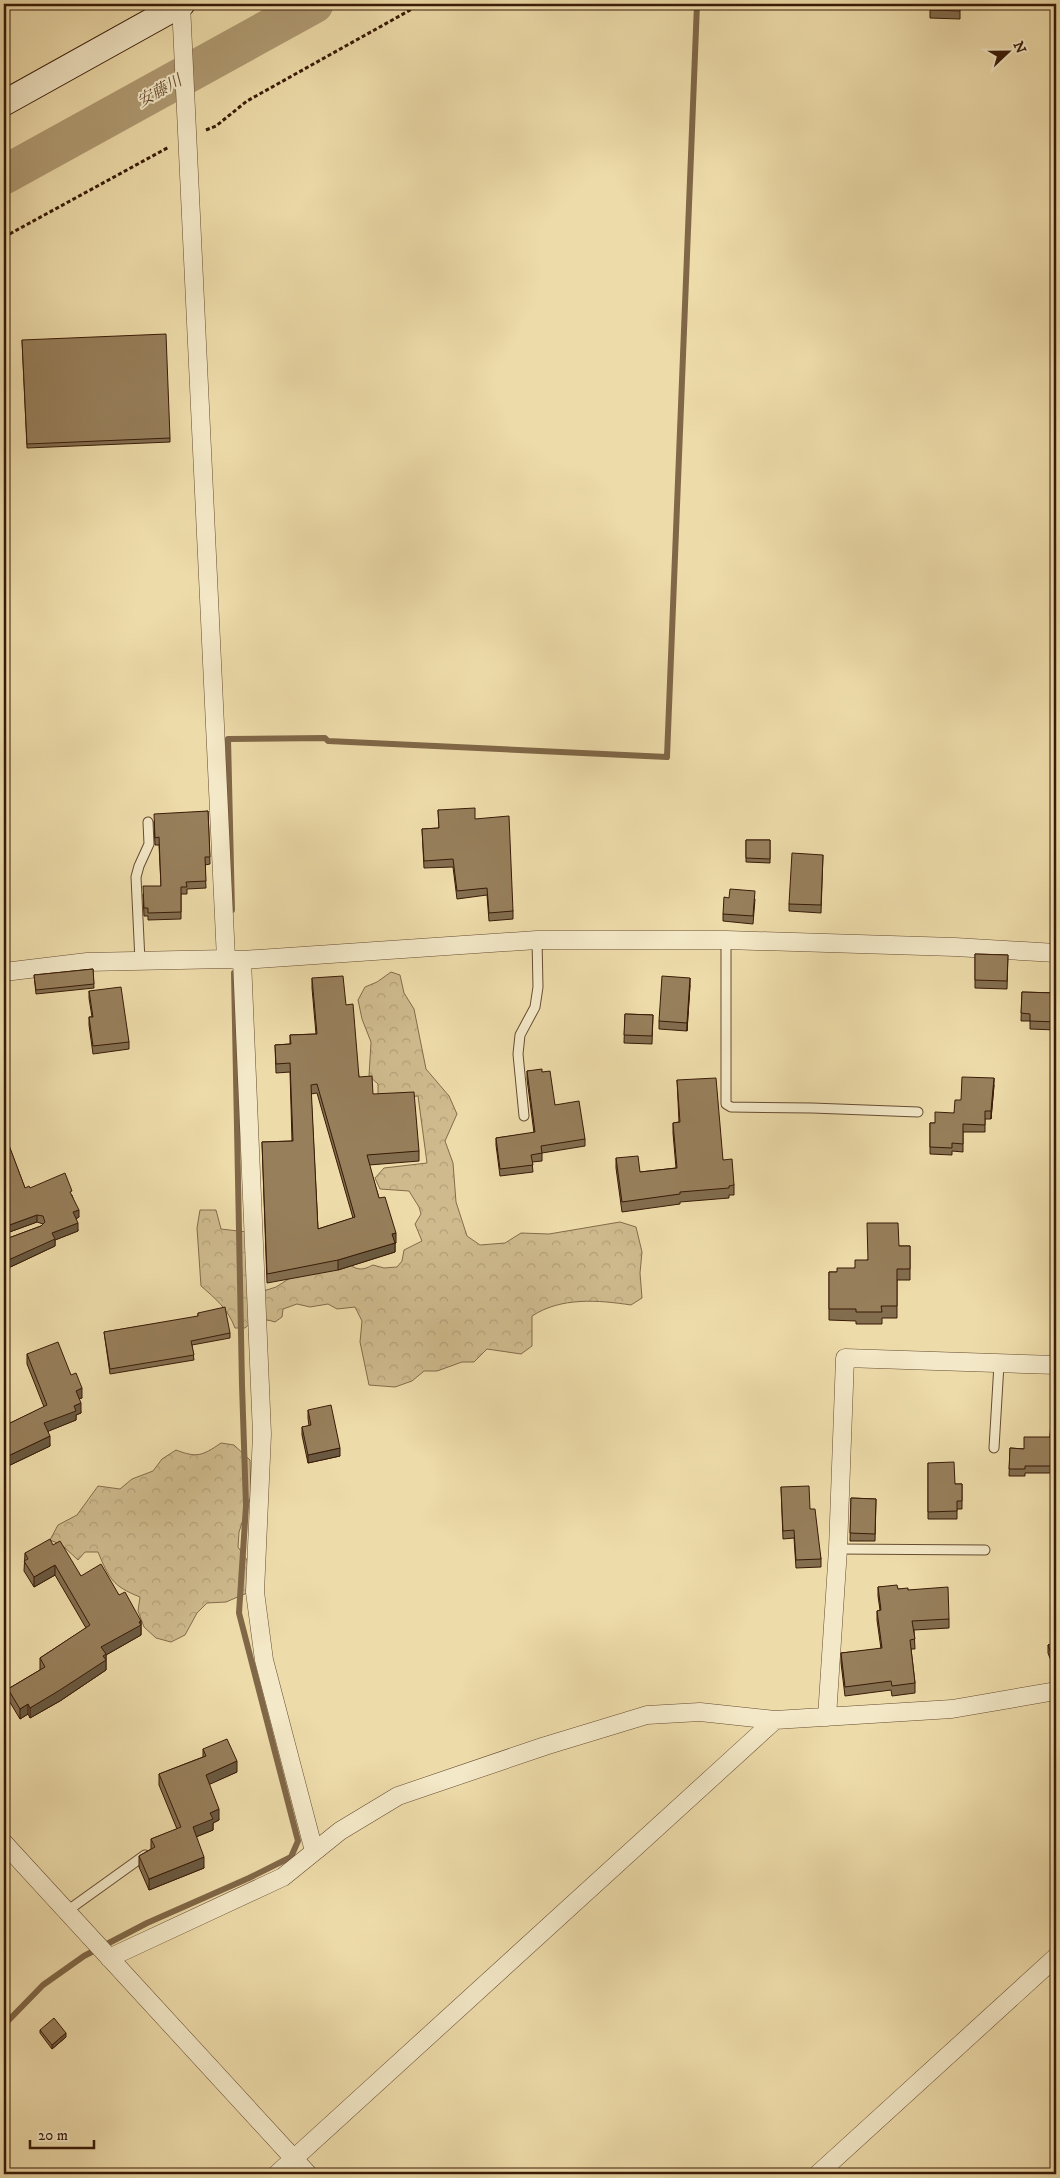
<svg xmlns="http://www.w3.org/2000/svg" width="1060" height="2178" font-family="'IM FELL DW Pica','Noto Serif JP',serif">
  <style>
    .forest { fill: url(#forest-crowns); stroke: #846a4a }
    .lines { fill: none; stroke-linecap: round; stroke-linejoin: round }
    .stream { stroke: #806747; stroke-width: 6 }
    .river { stroke: #b09a72; stroke-width: 39 }
    .lane-casing { stroke: #664b30; stroke-width: 11 }
    .street-casing { stroke: #664b30; stroke-width: 19 }
    .secondary-casing { stroke: #391b07; stroke-width: 27 }
    .path { stroke: #391b07; stroke-width: 3; stroke-dasharray: 4 2.5; stroke-linecap: butt }
    .lane { stroke: #f3e8c7; stroke-width: 9 }
    .street { stroke: #f3e8c7; stroke-width: 18 }
    .secondary { stroke: #f3e8c7; stroke-width: 25 }
    .wall { fill: #826d4e; stroke: #391b07; fill-rule: evenodd }
    .shaded-wall { fill: #6a5940; stroke: #391b07 }
    .building { fill: #977f5b; stroke: #391b07; fill-rule: evenodd }
    .labels { text-anchor: middle; stroke-width: 4; stroke-linejoin: round; paint-order: stroke }
    .water-label { font-size: 16px; font-style: italic; fill: #63472c; stroke: #f3e8c7 }
  </style>
  <defs>
    <pattern id="forest-crowns" width="20" height="18" patternUnits="userSpaceOnUse" patternTransform="scale(1.25)"><rect width="20" height="18" fill="#ceba8d"/><path d="M2 6a3 3 0 1 1 6 0M12 15a3 3 0 1 1 6 0" fill="none" stroke="#b29f78"/></pattern>
  </defs>
  <rect width="100%" height="100%" fill="#eddba9"/>
  <filter id="stains"><feTurbulence type="fractalNoise" baseFrequency=".004" numOctaves="4"/><feColorMatrix values="0 0 0 0 .2 0 0 0 0 .09 0 0 0 0 .02 0 0 0 .5 -.17"/></filter>
  <radialGradient id="worn" r=".72"><stop offset=".6" stop-color="#630" stop-opacity="0"/><stop offset="1" stop-color="#630" stop-opacity=".3"/></radialGradient>
  <path class="forest" d="M391,972L400,975L404,993L414,1009L426,1069L449,1096L457,1114L445,1141L453,1163L456,1202L467,1236L480,1245L505,1243L521,1233L549,1234L620,1222L636,1227L642,1252L640,1273L642,1298L631,1305C598,1300 561,1297 532,1316V1346L521,1354L487,1349L474,1362H462L437,1371H424L412,1381L395,1387L369,1385L360,1342L362,1321L355,1307L337,1309L328,1304L310,1307L297,1304L283,1309L282,1317L275,1322C263,1318 254,1319 245,1328H235C228,1309 216,1299 201,1286L197,1228L200,1210H216L221,1229L247,1232L251,1295L276,1287L298,1273L349,1264C358,1271 363,1270 373,1265L384,1268L397,1267L402,1261L404,1250L422,1241L415,1224L421,1214L419,1207L409,1191L380,1189L375,1178L384,1168L427,1163L418,1096L393,1098L378,1096V1084L369,1076L371,1042L362,1019L358,1000L365,987L377,982Z
    M221,1443L234,1445L250,1460L251,1496L239,1532L238,1547L247,1560L249,1583L247,1593L226,1602L207,1603L197,1613L185,1635L171,1642L156,1638L144,1627L138,1611L140,1597C112,1586 109,1578 98,1552H85L78,1560L62,1545L50,1540L58,1525L77,1515L98,1486L120,1489L132,1479L153,1471L162,1459L176,1450C197,1458 202,1456 221,1443Z"/>
  <g class="lines">
    <path class="stream" d="M232,910L228,739L325,738L328,741L667,757L697,4
      M4,2025L43,1985L84,1956L147,1923L249,1878L291,1857L298,1841L239,1613L246,1506L242,1385L234,973"/>
    <path class="river" d="M4,175L314,4"/>
    <defs>
      <path id="lane" d="M726,940V1104L731,1107L812,1108L918,1112
        M140,961L136,877L139,866L149,844L148,822
        M524,1116L518,1054L520,1035L535,1007L538,987L537,940
        M994,1448L999,1364
        M838,1549L985,1550
        M67,1911L145,1855"/>
      <path id="street" d="M181,4L226,959
        M242,960L262,1434L255,1592L264,1660L314,1851
        M4,972L87,962L226,959L242,960L537,940H726L955,947L1056,953
        M827,1717L838,1549L845,1358L1056,1365
        M4,1843L308,2174
        M109,1958L283,1877L340,1831L398,1796L545,1746L647,1715L700,1712L775,1720L952,1709L1056,1691
        M277,2174L775,1720
        M818,2174L1056,1957"/>
      <path id="secondary" d="M4,103L182,4"/>
    </defs>
    <use href="#lane" class="lane-casing"/>
    <use href="#street" class="street-casing"/>
    <use href="#secondary" class="secondary-casing"/>
    <path class="path" d="M206,130L216,126L247,101L421,4
      M4,237L169,147"/>
    <use href="#lane" class="lane"/>
    <use href="#street" class="street"/>
    <use href="#secondary" class="secondary"/>
  </g>
  <path class="wall" d="M930,4H960V19L930,18Z
    M22,340L170,438V442L27,448Z
    M438,810L475,819L513,911V919L489,921L487,895L457,899L453,867L424,868L422,829L439,828Z
    M208,811L210,864L205,865L206,888L187,889V894H181V919L148,920V916H144L143,894L161,886L159,845H155L154,821Z
    M746,840H770V863L746,862Z
    M823,855L821,913L789,911V904Z
    M755,899L753,924L723,921V914Z
    M975,954L1008,955L1007,989L975,988Z
    M93,969L94,988L36,994L34,975Z
    M312,978L346,1005L359,1077L419,1151V1161L369,1165L379,1198L396,1243H395V1252L338,1270L267,1283L262,1142L292,1141L290,1072L276,1073L275,1045L290,1044V1035L316,1034L312,988ZM317,1093L353,1218L318,1229L311,1094Z
    M690,985L687,1031L659,1029V1021Z
    M89,991L129,1042V1049L93,1054L89,1025V1017H92L89,998Z
    M1022,992L1056,993V1030L1030,1029V1021H1021Z
    M625,1014L653,1015L652,1044L624,1043Z
    M1055,1068H1056V1111H1055Z
    M527,1071L542,1072L555,1105L585,1139V1146L542,1153V1161L532,1162L533,1172L500,1176L496,1145V1138L534,1133L527,1079Z
    M677,1080L723,1160L734,1185V1195H729V1198L680,1202V1204L622,1212L616,1168V1158L640,1172L676,1168L673,1133V1123L679,1122Z
    M994,1085L991,1119H985V1132H963V1152L952,1151V1155L930,1154V1123H935L954,1113L961,1100Z
    M4,1114L8,1138H6L25,1188L72,1195L79,1217L76,1219L78,1231L55,1240V1246L4,1270V1239H6L41,1226L43,1224L37,1222L4,1234Z
    M899,1246H910V1280H897V1318H882V1324H856V1321L829,1320V1272H837L855,1268L867,1260Z
    M198,1313L230,1333V1338L192,1345L194,1360L110,1374L104,1332L198,1317Z
    M27,1354L71,1375L82,1398L79,1399L81,1413L76,1415V1420L48,1431L50,1446L4,1468V1426L44,1407L27,1364Z
    M1056,1380V1473H1025V1476H1009L1010,1448L1024,1449L1050,1437Z
    M308,1410L340,1456L308,1463L302,1435V1427L309,1426L308,1418Z
    M928,1463L955,1484H962V1509H957V1519H928Z
    M781,1487L810,1509L821,1559V1567L796,1568L794,1538L783,1539Z
    M851,1498L876,1499L875,1541H850Z
    M53,1545L81,1576L119,1595L141,1621V1635L106,1655V1670L60,1701L30,1718L28,1714L20,1719L8,1699V1689L40,1670V1658L86,1628L55,1575L34,1587L24,1571L25,1553Z
    M878,1587L908,1590L949,1619V1628L914,1630L915,1649H911L915,1683V1693L892,1696L891,1690L845,1696L841,1663V1653L881,1649L877,1620V1611L880,1610L878,1596Z
    M1056,1642V1674L1048,1653V1645Z
    M203,1749L237,1772L209,1784L219,1820L213,1823V1830L196,1837L204,1868L149,1890L139,1867V1856L151,1849V1839L177,1829L159,1785V1774L203,1757Z
    M40,2030L66,2037L52,2049L40,2033Z"/>
  <path class="shaded-wall" d="M690,978V985L687,1031V1023Z
    M994,1078V1085L991,1119V1111Z
    M8,1130V1138L4,1139V1131Z
    M79,1210V1217L73,1220V1212Z
    M37,1215V1222L4,1234V1227Z
    M78,1223V1231L55,1240V1246L4,1270V1262L52,1233Z
    M396,1233V1243L392,1244V1234Z
    M395,1243V1252L338,1270V1260Z
    M82,1388V1398L76,1400V1391Z
    M81,1403V1413L76,1415V1420L44,1433V1423L74,1406Z
    M50,1436V1446L4,1468V1458Z
    M340,1448V1456L308,1463V1455Z
    M55,1565V1575L34,1587V1577Z
    M141,1621V1635L106,1655V1670L60,1701L30,1718V1708L101,1647Z
    M28,1704V1714L20,1719V1709Z
    M237,1761V1772L206,1786V1775Z
    M219,1809V1820L213,1823V1830L193,1838V1827L210,1813Z
    M204,1857V1868L149,1890V1879Z
    M66,2033V2037L52,2049V2045Z"/>
  <path class="building" d="M930,4H960V11L930,10Z
    M166,334L170,438L27,444L22,340Z
    M475,808V819L509,816L513,911L489,913L487,888L457,891L453,859L424,861L422,829L439,828L438,810Z
    M208,811L210,857H205L206,881L186,882L187,887H181V912L148,913V908H144L143,886H161L159,837L155,838L154,814Z
    M746,840H770V859L746,858Z
    M792,853L823,855L821,905L789,904Z
    M730,889L755,891L753,916L723,914L724,897L729,898Z
    M975,954L1008,955L1007,981L975,980Z
    M93,969L94,984L36,990L34,975Z
    M343,976L346,1005L353,1004L359,1077L372,1076L373,1094L414,1092L419,1151L367,1155L379,1198L385,1197L396,1233L392,1234L395,1243L338,1260L267,1274L262,1142L293,1141L290,1063L276,1064L275,1045L291,1044L290,1035L317,1034L312,978ZM317,1084L355,1217L318,1229L311,1085Z
    M662,976L690,978L687,1023L659,1021Z
    M121,987L129,1042L93,1046L89,1017H93L89,991Z
    M1022,992L1056,993V1022L1030,1021V1014L1021,1013Z
    M625,1014L653,1015L652,1036L624,1035Z
    M1055,1068H1056V1103H1055Z
    M542,1069V1072L550,1071L555,1105L579,1101L585,1139L541,1146L542,1153L531,1155L533,1165L500,1169L496,1138L535,1132L527,1071Z
    M962,1077L994,1078L991,1111H985V1125L963,1124V1144L952,1143V1148L930,1147V1123H935V1112L954,1113L955,1100H961Z
    M716,1078L723,1160L732,1159L734,1185L729,1186V1188L680,1192V1194L622,1202L616,1158L638,1156L640,1172L677,1168L673,1123L680,1122L677,1080Z
    M4,1114L8,1130L4,1131Z
    M4,1132L25,1188L29,1186L30,1188L65,1173L72,1191L70,1192L79,1210L73,1212L78,1223L52,1233L55,1239L4,1262V1239H6L41,1226L45,1222L43,1216L37,1215L4,1227Z
    M867,1223H898L899,1246H910V1269H897V1306H881L882,1312H856V1309H829V1272H837V1268H855V1260H868Z
    M225,1307L230,1333L191,1341L194,1355L110,1369L104,1332L198,1316V1313Z
    M58,1342L71,1375L76,1373L82,1388L76,1391L81,1403L74,1406L76,1411L44,1423L50,1436L4,1458V1426L47,1405L27,1354Z
    M1053,1380H1056V1466H1025V1469H1009L1010,1448L1024,1449V1437H1050Z
    M331,1405L340,1448L308,1455L302,1427L311,1425L308,1410Z
    M954,1462L955,1484H962V1501H957V1511L928,1512V1463Z
    M809,1486L810,1509H815L821,1559L796,1560L794,1530L783,1531L781,1487Z
    M851,1498L876,1499L875,1534L850,1533Z
    M50,1539L53,1545L60,1541L81,1576L101,1564L119,1595L125,1592L141,1621L139,1622L141,1625L101,1647L106,1654L103,1656L106,1660L60,1690L30,1708L28,1704L20,1709L8,1689L45,1667L40,1658L90,1625L55,1565L34,1577L24,1561L28,1559L25,1553Z
    M897,1585L898,1589L908,1588V1590L948,1587L949,1619L912,1621L915,1639L910,1640L915,1683L892,1686L891,1681L845,1687L841,1653L882,1648L877,1611L881,1610L878,1587Z
    M1056,1642V1667L1048,1645Z
    M227,1739L237,1761L206,1775L219,1809L210,1813L213,1819L193,1827L204,1857L149,1879L139,1856L155,1847L151,1839L181,1827L159,1774L206,1756L203,1749Z
    M54,2018L66,2033L52,2045L40,2030Z"/>
  <g class="labels">
    <g class="water-label">
      <text transform="translate(159 90) rotate(-29)" y="6">安藤川</text>
    </g>
  </g>
  <rect width="1060" height="2178" fill="none" stroke="#eddba9" stroke-width="20"/>
  <rect x="5" y="5" width="1050" height="2168" fill="none" stroke="#391b07" stroke-width="2.5"/>
  <rect x="10" y="10" width="1040" height="2158" fill="none" stroke="#391b07"/>
  <g transform="translate(1008 52) rotate(68)" stroke="#f3e8c7" stroke-width="4" paint-order="stroke">
  <path d="M0-4L9 19L0 12L-9 19Z" fill="#391b07"/>
  <text y="-8" font-size="14" font-weight="bold" text-anchor="middle" fill="#391b07">N</text>
  </g>
  <path d="M30 2140v8h64v-8" fill="none" stroke="#391b07" stroke-width="2.5"/>
  <text x="38" y="2140" font-size="15" fill="#391b07" stroke="#f3e8c7" stroke-width="4" paint-order="stroke">20 m</text>
  <rect width="100%" height="100%" filter="url(#stains)"/>
  <rect width="100%" height="100%" fill="url(#worn)"/>
</svg>
